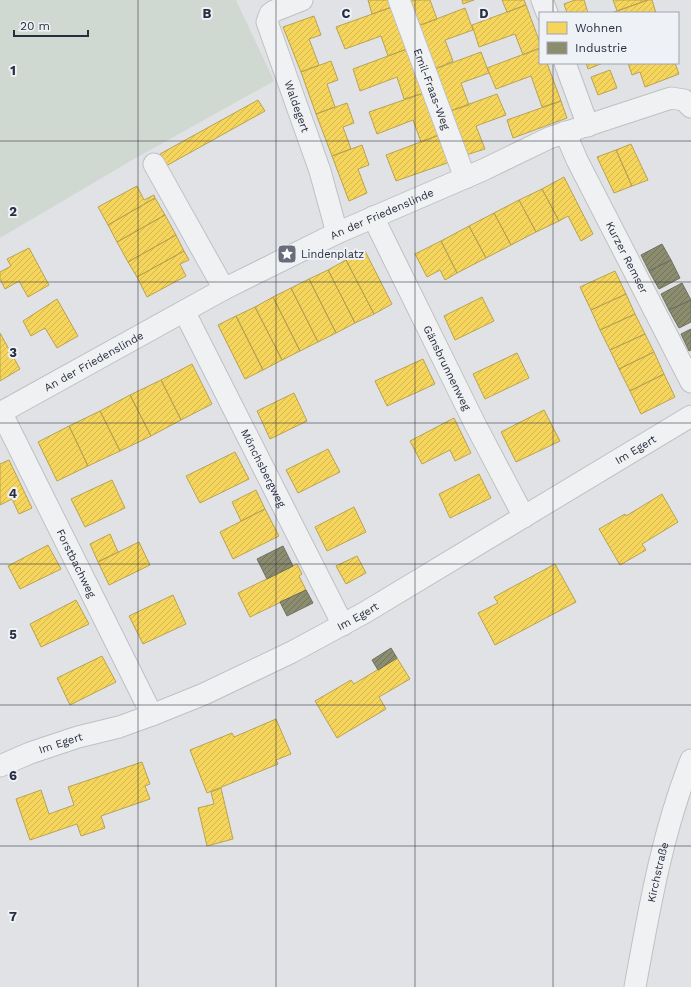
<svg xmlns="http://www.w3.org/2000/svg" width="691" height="987" font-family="'Work Sans',sans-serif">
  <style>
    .green { fill: #d0d9d1 }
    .homes { fill: url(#homes-hatch); stroke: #b8a353 }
    .industry { fill: url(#industry-hatch); stroke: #6e7060 }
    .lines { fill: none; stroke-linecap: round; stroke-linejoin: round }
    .street-casing { stroke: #bfc0c4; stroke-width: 23 }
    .street { stroke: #f0f1f3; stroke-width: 21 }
    .grid { fill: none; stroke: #282e3f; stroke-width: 1; stroke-opacity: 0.55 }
    .labels { text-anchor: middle; stroke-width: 4; stroke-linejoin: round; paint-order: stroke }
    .street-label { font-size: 11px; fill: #282e3f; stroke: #eef1f6 }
    .poi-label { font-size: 11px; fill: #282e3f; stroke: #eef1f6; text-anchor: start }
    .grid-label { font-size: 13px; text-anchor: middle; font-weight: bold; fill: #282e3f; stroke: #eef1f6; stroke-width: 4; stroke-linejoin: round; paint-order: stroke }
  </style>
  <defs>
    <pattern id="homes-hatch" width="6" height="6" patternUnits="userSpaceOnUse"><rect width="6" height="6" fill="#f6d55c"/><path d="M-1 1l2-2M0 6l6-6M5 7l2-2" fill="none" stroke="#d3b751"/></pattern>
    <pattern id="industry-hatch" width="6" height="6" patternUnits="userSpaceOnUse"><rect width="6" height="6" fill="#8c8c6e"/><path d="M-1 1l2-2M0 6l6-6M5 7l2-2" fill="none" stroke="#72735c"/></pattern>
  </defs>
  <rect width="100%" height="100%" fill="#e1e2e6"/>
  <path class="green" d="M0,0H236L274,81L134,159L0,238Z"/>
  <path class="homes" d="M368,0H389L392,7L372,14Z
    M408,0H430L437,19L418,26Z
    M462,0H474L463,4Z
    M502,0H524L526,5L507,12Z
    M575,0H584L588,13H567L564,4Z
    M613,0H648L617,11Z
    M648,0H652L656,13H611Z
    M526,5L540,43V48L523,55L515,34L479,47L472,25Z
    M392,7L407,49L388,56L381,36L345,49L336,27Z
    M465,8L473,30L445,40L453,61L435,69L418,26Z
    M314,16L321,35L309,39L319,65L301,72L283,27Z
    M540,48V63H547L561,101L542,107L531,76L496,89L487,68Z
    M407,49L424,93L404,99L397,77L360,91L353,69Z
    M481,52L489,73L461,83L469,105L450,111L435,69Z
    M331,61L338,80L327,84L335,107L316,114L301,72Z
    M586,63H603L588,69Z
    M628,63H675L679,74L645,87L640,72L632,75Z
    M610,70L617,88L598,95L591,77Z
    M424,93L439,135L421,142L413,120L377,134L369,112Z
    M497,94L506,115L476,126L485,149L466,155L450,111Z
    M258,100L265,111L166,166L160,154Z
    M561,101L567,118L513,138L507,120Z
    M347,103L354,123L343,127L351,149L332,156L316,114Z
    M439,135L450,162L396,181L386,155Z
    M631,144L648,180L632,186L616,150Z
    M362,145L369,165L358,169L367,193L349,201L332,156Z
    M616,150L632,186L614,193L597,157Z
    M564,177L593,234L581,241L568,216L559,221L542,189Z
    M137,186L144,200L154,195L155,198L108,225L98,207Z
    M542,189L559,221L536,232L519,200Z
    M155,198L165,215L117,242L108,225Z
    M519,200L536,232L511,245L494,213Z
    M494,213L511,245L486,258L469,226Z
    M165,215L176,235L128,262L117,242Z
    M469,226L486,258L457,273L441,241Z
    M176,235L184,251L137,277L128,262Z
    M441,241L457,273L445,280L440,270L427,277L415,254Z
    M29,248L49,285L28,297L19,281L5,289L0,279V272L11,266L7,259Z
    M184,251L189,260L180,264L186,276L147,297L137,277Z
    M365,251L392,304L374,314L346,260Z
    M346,260L374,314L355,323L328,270Z
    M328,270L355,323L336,333L309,279Z
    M615,271L626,294L591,310L580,287Z
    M309,279L336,333L318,342L291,288Z
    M291,288L318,342L300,351L273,297Z
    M626,294L635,314L600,330L591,310Z
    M273,297L300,351L282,360L255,307Z
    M482,297L494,321L455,340L444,316Z
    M57,299L78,336L57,348L45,328L31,336L23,321Z
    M255,307L282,360L263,370L236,316Z
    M635,314L645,334L610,350L600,330Z
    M236,316L263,370L245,379L218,325Z
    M0,333L20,369L0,381Z
    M645,334L654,352L619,369L610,350Z
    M654,352L664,374L630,391L619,369Z
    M517,353L529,378L485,399L473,374Z
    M423,359L435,384L387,406L375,381Z
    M192,364L212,404L181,420L161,380Z
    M664,374L675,397L641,414L630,391Z
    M161,380L181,420L151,436L130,395Z
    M294,393L307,421L270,439L257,411Z
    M130,395L151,436L120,451L100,411Z
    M544,410L560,441L516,462L501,432Z
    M100,411L120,451L88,466L69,426Z
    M454,418L471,453L455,461L450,450L422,464L410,441Z
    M69,426L88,466L57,481L38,442Z
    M328,449L340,472L298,493L286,470Z
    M235,452L249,479L200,503L186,476Z
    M9,460L32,508L19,514L12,499L0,505V464Z
    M479,474L491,498L450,518L439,494Z
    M112,480L125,508L85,527L71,499Z
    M256,490L265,509L241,521L232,502Z
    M662,494L678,522L642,544L646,550L620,565L599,529L625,514L626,516Z
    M354,507L366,532L327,551L315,527Z
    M265,509L279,536L233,559L220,532Z
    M110,534L118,552L98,562L90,544Z
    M139,542L150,565L109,585L98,562Z
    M48,545L61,569L20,589L8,566Z
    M357,556L366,573L346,584L336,566Z
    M297,564L302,574L299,576L306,590L250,617L238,593Z
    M555,564L576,602L495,645L478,613L498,603L494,597Z
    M173,595L186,624L143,644L129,616Z
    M76,600L89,624L41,647L30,624Z
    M102,656L116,682L70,705L57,678Z
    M397,658L410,679L379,697L386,709L337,738L315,701L351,680L354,684Z
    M276,719L291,754L276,760L278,764L207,793L190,750L232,733L234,737Z
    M142,762L150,784L145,786L150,799L101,816L105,828L81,836L77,824L30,840L16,799L41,790L49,814L74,805L68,787Z
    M221,788L233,839L207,846L198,808L214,804L211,792Z"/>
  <path class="industry" d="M662,244L671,260L649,271L641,255Z
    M671,260L680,278L659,289L649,271Z
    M682,283L691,300L669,310L661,294Z
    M691,300V322L679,328L669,310Z
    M691,329V350L689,351L681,334Z
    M283,546L293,566L267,579L257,559Z
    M306,590L313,603L287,616L280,602Z
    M391,648L397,658L378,670L372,660Z"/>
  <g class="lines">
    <defs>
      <g id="street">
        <path id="s1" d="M302,0L274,11L270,14L267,22L320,171L337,233"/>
        <path id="s2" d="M399,0L465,178"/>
        <path d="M542,0L547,13"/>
        <path d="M565,63L588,126"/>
        <path id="s3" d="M565,132L577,160L691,382"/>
        <path d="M154,164L224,289"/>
        <path id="s4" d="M373,217L475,424L524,517"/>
        <path id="s5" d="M184,311L343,625"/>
        <path id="s6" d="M1,412L152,715"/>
        <path id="s7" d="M0,413L224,289L337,233L483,170L549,138L671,98L684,100L691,107"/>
        <path id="s8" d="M0,766L30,753L78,737L119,727L152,715L204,694L292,652L364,613L691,416"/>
        <path id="s9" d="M635,987C649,910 662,833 691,760"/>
      </g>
    </defs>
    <use href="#street" class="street-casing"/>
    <use href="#street" class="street"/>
  </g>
  <path class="grid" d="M138,0V987M276,0V987M415,0V987M553,0V13M553,63V987M0,141H691M0,282H691M0,423H691M0,564H691M0,705H691M0,846H691"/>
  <defs>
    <symbol id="sight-square" viewBox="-11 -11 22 22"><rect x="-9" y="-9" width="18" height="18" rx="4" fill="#696d79" stroke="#eef1f6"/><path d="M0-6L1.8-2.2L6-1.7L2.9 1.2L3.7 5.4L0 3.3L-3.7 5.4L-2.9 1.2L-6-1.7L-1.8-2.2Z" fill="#fff"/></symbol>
  </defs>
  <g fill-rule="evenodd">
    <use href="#sight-square" x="276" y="243" width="22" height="22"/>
  </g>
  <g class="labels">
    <g class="street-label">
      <text dy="4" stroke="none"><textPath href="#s2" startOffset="95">Emil-Fraas-Weg</textPath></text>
      <text dy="4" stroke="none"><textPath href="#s1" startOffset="133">Waldegert</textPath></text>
      <text dy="4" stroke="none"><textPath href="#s7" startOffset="431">An der Friedenslinde</textPath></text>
      <text dy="4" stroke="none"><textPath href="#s3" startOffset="140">Kurzer Remser</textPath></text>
      <text dy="4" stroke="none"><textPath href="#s7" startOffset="107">An der Friedenslinde</textPath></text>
      <text dy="4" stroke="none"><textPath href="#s4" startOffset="168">Gänsbrunnenweg</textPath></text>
      <text dy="4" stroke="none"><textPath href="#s8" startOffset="713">Im Egert</textPath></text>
      <text dy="4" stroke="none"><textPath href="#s5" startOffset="176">Mönchsbergweg</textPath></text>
      <text dy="4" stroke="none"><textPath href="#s6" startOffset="169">Forstbachweg</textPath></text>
      <text dy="4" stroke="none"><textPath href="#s8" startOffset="389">Im Egert</textPath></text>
      <text dy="4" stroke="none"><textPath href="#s8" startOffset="65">Im Egert</textPath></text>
      <text dy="4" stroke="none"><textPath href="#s9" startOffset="117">Kirchstraße</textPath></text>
    </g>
    <g class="poi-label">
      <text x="301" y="258">Lindenplatz</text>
    </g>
  </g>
  <g class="grid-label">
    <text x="207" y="18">B</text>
    <text x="346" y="18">C</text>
    <text x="484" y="18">D</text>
    <text x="13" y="75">1</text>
    <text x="13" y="216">2</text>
    <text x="13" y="357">3</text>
    <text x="13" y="498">4</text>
    <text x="13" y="639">5</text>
    <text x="13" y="780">6</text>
    <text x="13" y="921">7</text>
  </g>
  <rect x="539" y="12" width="140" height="52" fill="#eef1f6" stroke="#9fa3ad"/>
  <rect x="547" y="22" width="20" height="12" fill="#f6d55c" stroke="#9fa3ad"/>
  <text x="575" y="32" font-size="12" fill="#282e3f">Wohnen</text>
  <rect x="547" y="42" width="20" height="12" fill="#8c8c6e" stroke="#9fa3ad"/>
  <text x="575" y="52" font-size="12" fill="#282e3f">Industrie</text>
  <path d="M14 30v6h74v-6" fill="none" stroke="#282e3f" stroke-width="2"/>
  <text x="20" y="30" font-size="12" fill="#282e3f" stroke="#eef1f6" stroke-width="3" paint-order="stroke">20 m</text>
</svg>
